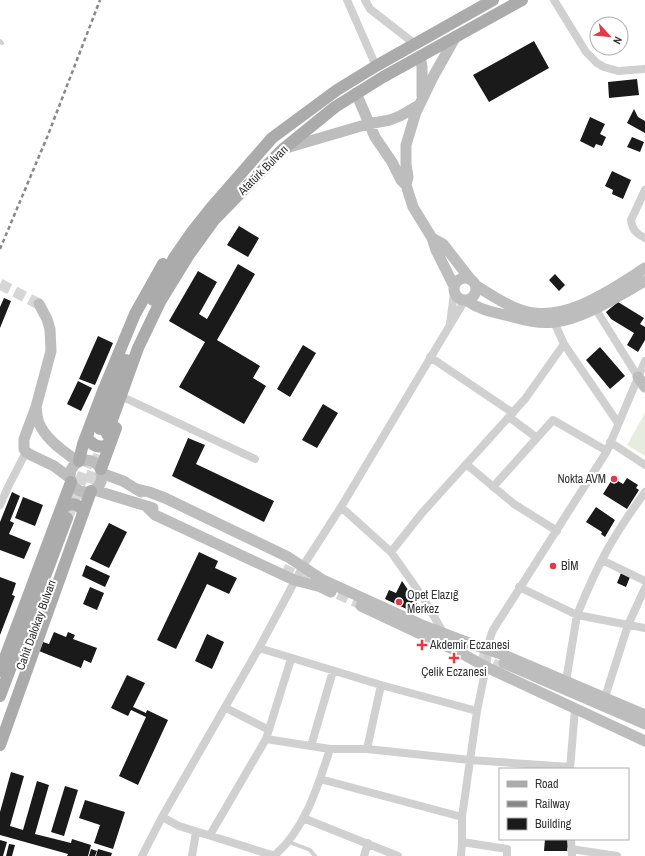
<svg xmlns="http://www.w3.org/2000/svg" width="645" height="856" font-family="'Archivo Narrow',sans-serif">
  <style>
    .green { fill: #e6ecdf }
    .building { fill: #1a1a1a }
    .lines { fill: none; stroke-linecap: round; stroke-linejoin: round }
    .secondary-tunnel { stroke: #d6d6d6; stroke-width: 11; stroke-dasharray: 11 5.5; stroke-linecap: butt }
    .primary-tunnel { stroke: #d6d6d6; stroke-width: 12; stroke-dasharray: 12 6; stroke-linecap: butt }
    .lane { stroke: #d0d0d0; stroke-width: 4 }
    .street { stroke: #d0d0d0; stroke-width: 8 }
    .secondary { stroke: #bdbdbd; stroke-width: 11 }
    .primary { stroke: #ababab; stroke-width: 12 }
    .rail { stroke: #888; stroke-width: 2.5; stroke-dasharray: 4 3; stroke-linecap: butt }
    .poi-dot { fill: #e63946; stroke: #fff; stroke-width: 1.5 }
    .labels { text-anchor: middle; stroke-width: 4; stroke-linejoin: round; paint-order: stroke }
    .street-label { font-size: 12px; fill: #333; stroke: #fff }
    .poi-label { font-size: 12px; fill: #333; stroke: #fff; text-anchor: start }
  </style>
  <rect width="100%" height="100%" fill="#fff"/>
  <path class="green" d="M645,413V456L627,445Z"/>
  <path class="building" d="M534,41L549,68L489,102L473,75Z
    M637,79L639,95L609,98L608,82Z
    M634,109L638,117L645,121V133L627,123Z
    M590,117L605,124L600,134L606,137L602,146L596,144L594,148L580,141Z
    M632,137L644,142L640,152L627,147Z
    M612,171L631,180L623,199L612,194L613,190L605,186Z
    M239,226L259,238L248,257L227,245Z
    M238,264L255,274L217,340L260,366L253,378L266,386L244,424L179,387L205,342L169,321L198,271L217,282L199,314L207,319Z
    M555,274L565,285L559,291L549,280Z
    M4,298L11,301L0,328V307Z
    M618,302L644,318L640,324L645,327V340L638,352L627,345L634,333L611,319L606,312Z
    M98,336L113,343L95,385L79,379Z
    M303,345L316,353L290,397L277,389Z
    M600,347L625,376L610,389L586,360Z
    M78,381L92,388L81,411L67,404Z
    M323,404L338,413L317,448L302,440Z
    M188,438L205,445L196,464L274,501L264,522L172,476Z
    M613,478L623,484L627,478L638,485L636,488L639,490L627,509L603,494Z
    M12,492L20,496L10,521L14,523L9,534L31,543L24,559L0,550V522Z
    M23,497L43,505L35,526L15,518Z
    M596,507L615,520L605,537L601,534L602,532L586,522Z
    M109,523L127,532L109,568L90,559Z
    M199,552L218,561L215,568L237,578L229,594L207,584L176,649L157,640Z
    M86,565L110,576L105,587L82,576Z
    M621,573L630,577L626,587L617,583Z
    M0,577L16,583L12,595L15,596L0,635Z
    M402,581L413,597L412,601L417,603L413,612L385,599L389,590L396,593Z
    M90,587L104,593L97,610L83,604Z
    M54,632L66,637L68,632L75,635L73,639L97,648L91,663L84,660L81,668L39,651L43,642L49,644Z
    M207,634L224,642L212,669L195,661Z
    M127,675L145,683L133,707L146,713L147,710L168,720L138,785L119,776L146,717L131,710L128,716L111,708Z
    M11,772L24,776L10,826L23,830L37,781L49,785L35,834L71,843L72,839L91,845L88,856H67L68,854L0,835V812Z
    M65,786L78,790L64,836L51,832Z
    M85,800L125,812L113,849L94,843L100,825L79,818Z
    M545,839H568V851H544Z
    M0,840L7,842L3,856H0Z
    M9,844L15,845L12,856H6Z
    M91,849L97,851L95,856H89Z
    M98,849L112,853L111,856H96Z"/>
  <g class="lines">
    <path class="secondary-tunnel" d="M0,284L39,304
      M283,569L308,580
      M323,587L370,608
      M478,657L502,668"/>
    <path class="primary-tunnel" d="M83,500L100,453
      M67,518L100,429"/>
    <path class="lane" d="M0,41L2,43
      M289,842L310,850L315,856"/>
    <path class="street" d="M347,0L376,66
      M365,0L370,9L415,44
      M554,0L586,52L597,63L604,67L618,71L645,69
      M645,190L631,220C632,230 637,234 645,238
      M595,308L638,377
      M554,322L564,344L618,423
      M450,324L454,293
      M430,357L513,413
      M127,399L255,459
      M509,417L537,438
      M610,442L645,465
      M466,464L514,504L557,531
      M493,487L553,420L607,451
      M0,505L8,487L26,452
      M341,507L391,552
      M602,560L645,581
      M519,587L577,615L645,628
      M444,634L424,599L391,552L422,513L525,399L564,344
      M259,648L381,685L477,711
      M566,681L577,615C588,588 600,560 616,535C625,520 635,506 645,492
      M605,697L628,625L645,588
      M226,708L269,730
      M266,739L330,749H367L470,760L570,767
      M311,746L333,671
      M367,749L381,685
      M570,769L575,709
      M320,779L462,817
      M162,817L179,826L275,856
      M303,818L398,856
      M210,835L266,739L291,659
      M571,839L572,856
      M462,842L507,849V856
      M571,849L617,856
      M275,855C305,829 318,786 330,749
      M142,856L162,817L259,648L303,566L341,507L465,300
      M192,856L196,832
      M364,856L368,843
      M461,856L462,842V817L477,711L486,667L490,638L493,630L607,451L645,361"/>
    <path class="secondary" d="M420,56L422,67V96
      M356,93L375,137L392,162L401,180L406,185
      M286,148L368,124L390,120L400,116L419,105
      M432,238L443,244L471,280
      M454 289a11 11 0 1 1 22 0a11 11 0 1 1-22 0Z
      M475,285C490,294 505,305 521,310C563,325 612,289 645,268
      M454,286L436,250L432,238L413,207L406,185L408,177L406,165V145L416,112L433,77L456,36
      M466,300C479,310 493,312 509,316C524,320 538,324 554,322C582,320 620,295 645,281
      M39,304L47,319L50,329L51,351L36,407L24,439V449L26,452L31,455L54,466L70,478
      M638,377L645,387
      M36,407C37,413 37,418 39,423C46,440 64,451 78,462
      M70 476a16 16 0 1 1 32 0a16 16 0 1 1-32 0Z
      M101,473L123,481L141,492
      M137,489L149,492L165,498L192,511L288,557L323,580L424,626L466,642L504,655L645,715
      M94,490L153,508
      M146,506L155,515L294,580L321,587L331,592
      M361,606L461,653L486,667L645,741
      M504,663L645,724"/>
    <path class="primary" d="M153,300L174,258L192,232L211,208L272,138L337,90L376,66L493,0
      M89,429L87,439L96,446L105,447L112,438
      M100,429L126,360
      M107,434L138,348L161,300L188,256L214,220L282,150L335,107L383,77L522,0
      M79,461L83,444L103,391L135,314L163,264
      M101,469L116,428
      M60,512C66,503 75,501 83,510L82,516
      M0,671L71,482
      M0,696L67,518
      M0,745L91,491"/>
    <path class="rail" d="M0,249L48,135L100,0"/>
  </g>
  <g class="poi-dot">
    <circle cx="614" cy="479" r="4"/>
    <circle cx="553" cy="566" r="4"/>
    <circle cx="399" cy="602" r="4"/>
    <path d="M420 639h4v4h4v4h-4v4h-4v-4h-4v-4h4z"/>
    <path d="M452 652h4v4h4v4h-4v4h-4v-4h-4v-4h4z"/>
  </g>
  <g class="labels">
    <g class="street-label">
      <text transform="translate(263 170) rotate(-45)" y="4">Atatürk Bulvarı</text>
      <text transform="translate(36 625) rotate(-70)" y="4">Cahit Dalokay Bulvarı</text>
    </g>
    <g class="poi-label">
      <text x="606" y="483" text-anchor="end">Nokta AVM</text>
      <text x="561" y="570">BİM</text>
      <text x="407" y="599">Opet Elazığ<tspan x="407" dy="14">Merkez</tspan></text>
      <text x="430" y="649">Akdemir Eczanesi</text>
      <text x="454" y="676" text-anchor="middle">Çelik Eczanesi</text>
    </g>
  </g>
  <rect x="499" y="768" width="130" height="72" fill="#ffffff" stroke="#adadad"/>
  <rect x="507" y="781" width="20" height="6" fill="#ababab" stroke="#adadad"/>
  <text x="535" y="788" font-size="12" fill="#333333">Road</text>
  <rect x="507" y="801" width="20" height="6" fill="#888888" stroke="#adadad"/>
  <text x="535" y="808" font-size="12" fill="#333333">Railway</text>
  <rect x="507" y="818" width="20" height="12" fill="#1a1a1a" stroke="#adadad"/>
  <text x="535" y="828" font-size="12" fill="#333333">Building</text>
  <g transform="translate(609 36) rotate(117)"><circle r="19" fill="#ffffff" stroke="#adadad"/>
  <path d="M0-3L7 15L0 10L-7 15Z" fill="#e63946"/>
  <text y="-6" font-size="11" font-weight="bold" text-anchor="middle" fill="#333333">N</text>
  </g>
</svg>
